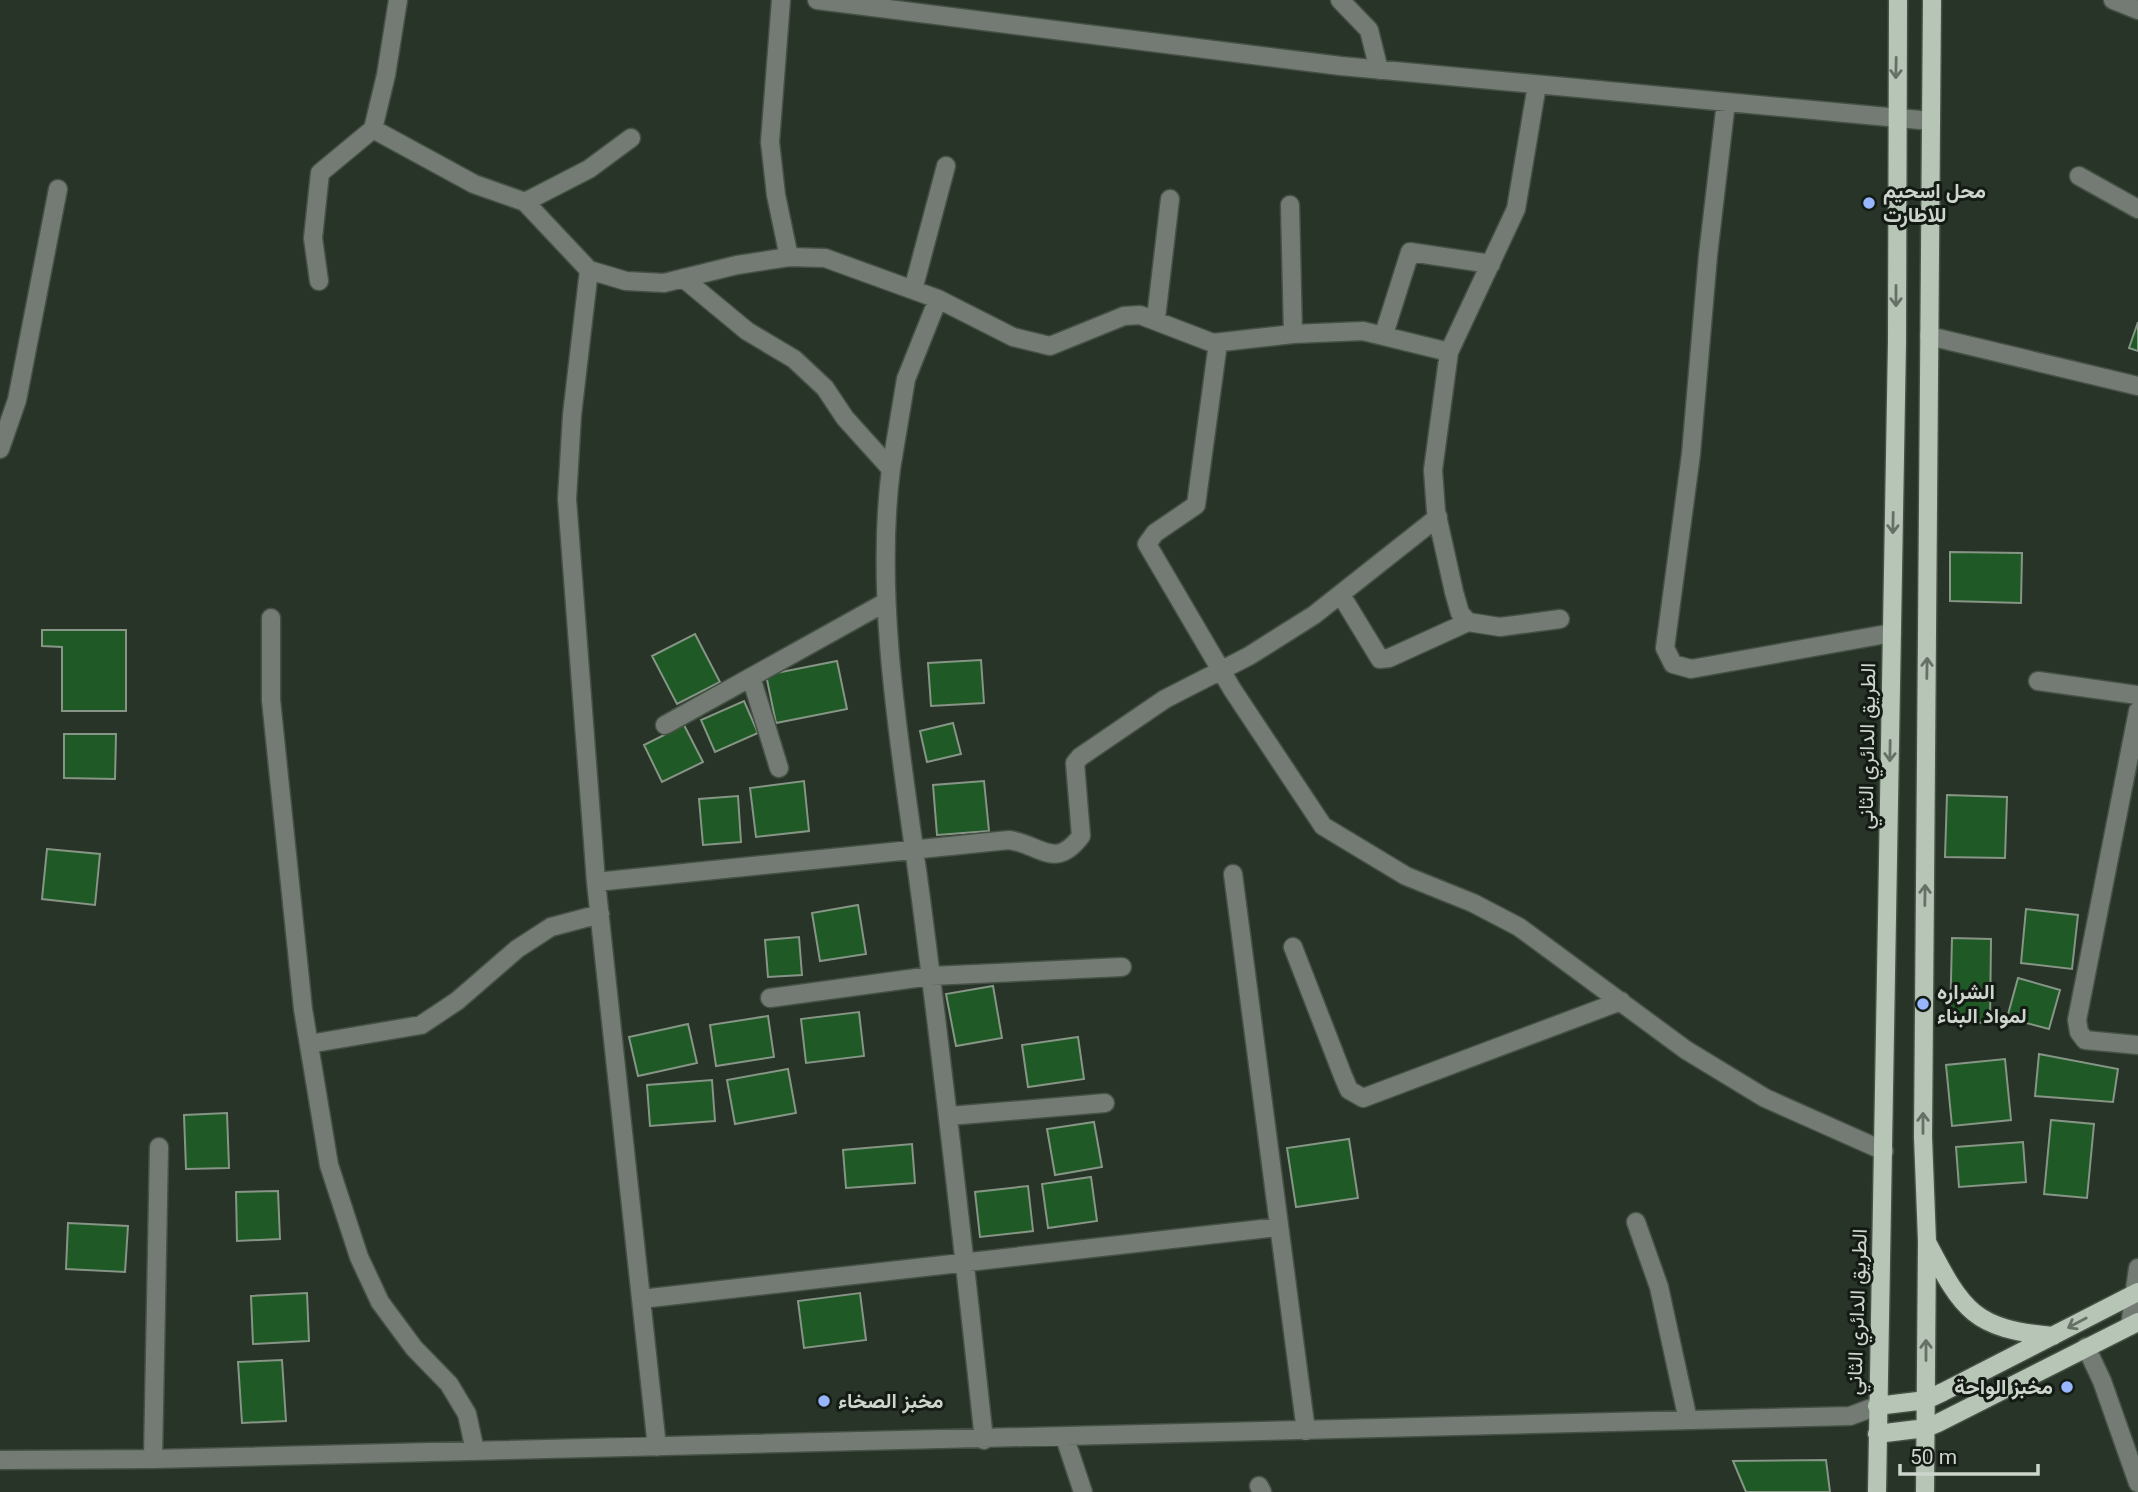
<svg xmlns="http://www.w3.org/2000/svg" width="2138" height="1492" font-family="Roboto,Vazirmatn,sans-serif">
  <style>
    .building { fill: #1f5925; stroke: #869586; stroke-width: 2 }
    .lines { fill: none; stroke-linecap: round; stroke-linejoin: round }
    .minor-casing { stroke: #455145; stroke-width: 21 }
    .major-casing { stroke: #455145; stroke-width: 21 }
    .minor { stroke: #747b74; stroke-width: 18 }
    .major { stroke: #b7c5b7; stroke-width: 18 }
    .oneway { stroke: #667066 }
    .poi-dot { fill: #97b6fd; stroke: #141a14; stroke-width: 2.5 }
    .labels { text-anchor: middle; stroke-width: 6; stroke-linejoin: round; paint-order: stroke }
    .poi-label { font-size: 21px; font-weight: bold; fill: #cdd5cd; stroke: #141a14; text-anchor: start }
    .street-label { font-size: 21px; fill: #cdd5cd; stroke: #141a14 }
  </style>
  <rect width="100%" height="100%" fill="#273427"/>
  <path class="building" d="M2138,322V351L2129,348Z
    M1950,552L2022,553L2021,603L1950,601Z
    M42,630H126V711H62V647L42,646Z
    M695,634L720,682L677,704L652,656Z
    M981,660L984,703L931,706L928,663Z
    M837,661L847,709L776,723L766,675Z
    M744,701L758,733L715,752L701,720Z
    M953,723L961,754L927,762L920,731Z
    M684,725L703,762L662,782L644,745Z
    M64,734H116L115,779L64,778Z
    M804,781L809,831L756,837L750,788Z
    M984,781L989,831L937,835L933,785Z
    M1947,795L2007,797L2005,858L1945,857Z
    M738,796L741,842L703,845L699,799Z
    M47,849L100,854L95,905L42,899Z
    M858,905L866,954L820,961L812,913Z
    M2026,909L2078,915L2072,969L2021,963Z
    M799,937L802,975L768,977L765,940Z
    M1952,938L1991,939L1990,1023L1950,1022Z
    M2018,978L2060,990L2049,1029L2007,1018Z
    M993,986L1002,1038L956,1046L946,994Z
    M859,1012L864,1056L806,1063L801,1019Z
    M768,1016L774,1057L716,1066L710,1025Z
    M688,1024L697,1063L638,1076L629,1037Z
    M1078,1037L1084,1079L1028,1087L1022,1045Z
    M2039,1054L2118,1069L2113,1102L2035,1096Z
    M2005,1059L2011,1120L1952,1126L1946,1065Z
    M788,1069L796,1113L735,1124L727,1080Z
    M712,1080L715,1121L650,1126L647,1085Z
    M227,1113L229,1168L186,1169L184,1115Z
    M2051,1120L2094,1124L2087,1198L2044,1194Z
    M1094,1122L1102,1167L1055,1175L1047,1129Z
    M1349,1139L1358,1198L1296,1207L1287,1148Z
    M2023,1142L2026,1182L1959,1187L1956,1147Z
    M912,1144L915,1183L846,1188L843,1150Z
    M1091,1177L1097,1221L1048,1228L1042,1184Z
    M1028,1186L1033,1231L980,1237L975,1192Z
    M278,1191L280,1239L237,1241L236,1192Z
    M68,1223L128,1226L125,1272L66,1269Z
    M307,1293L309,1341L253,1344L251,1296Z
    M860,1293L866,1340L804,1348L798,1301Z
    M282,1360L286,1421L242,1423L238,1362Z
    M1826,1460L1830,1492H1746L1733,1461Z"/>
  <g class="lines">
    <defs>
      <path id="minor" d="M781,0L770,142L776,195L789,257
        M817,0L1341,66L1931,121
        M1340,0L1369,30L1379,70
        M2113,0L2138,10
        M1537,85L1516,209L1449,352L1433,470L1436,511L1454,592L1460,613L1468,622L1500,627L1560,619
        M1726,102L1708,255L1691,454L1665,648L1673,664L1691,669L1892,633
        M373,129L474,184L525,202L589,270L626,281L664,283L737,265L789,257L825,258L938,299L1013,337L1050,346L1124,316L1140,315L1213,343L1293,334L1363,331L1449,352
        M2079,176L2138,209
        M525,202L589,169L631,138
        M1290,205L1293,334
        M589,270L572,415L567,499L596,882L657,1447
        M683,278L747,331L794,359L825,388L845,418L891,469L906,379L938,299
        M319,281L313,238L320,173L373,129L386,75L398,0
        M913,290L946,166
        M1156,318L1170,199
        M1384,334L1410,252L1491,264
        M1929,336L2138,386
        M1218,343L1196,505L1155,533L1147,544L1232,689L1323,826L1406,876L1473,903L1519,927L1686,1050L1765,1098L1884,1151
        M0,449L17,400L58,189
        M891,469C873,608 904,768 922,907C945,1084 965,1262 984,1440
        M1341,595L1380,659L1389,658L1468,622
        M271,618V700L303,1009L329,1165L359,1257L380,1302L414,1348L449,1384L467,1414L475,1451
        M751,677L779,768
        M2038,681L2138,695
        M2138,711L2077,1020L2079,1032L2085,1040L2138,1045
        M665,725L886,602
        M1233,874L1306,1431
        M596,882L1009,840C1040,844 1055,871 1081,836L1075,763L1080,757L1165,699L1249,656L1314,615L1438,517
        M1293,947L1343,1076L1349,1090L1363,1098L1621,1001
        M770,998L931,976L1122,967
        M309,1044L421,1025L457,1001L517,949L551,927L600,914
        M949,1116L1105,1103
        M1636,1222L1659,1287L1688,1420
        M641,1299L1279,1227
        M2130,1326L2138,1268
        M2086,1347L2102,1381L2138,1483
        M1065,1438L1083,1492
        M153,1459L159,1147
        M0,1460L153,1459L1850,1416L1877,1406
        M1259,1486L1262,1492"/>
      <path id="major" d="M1928,1244C1963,1311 1974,1329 2053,1336
        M1877,1406L1926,1400L1943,1392L2138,1292
        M1877,1434L1926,1428L1938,1423L2138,1322
        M1877,1492L1897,341L1898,0
        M1925,1492L1927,1241L1923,1137L1932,0"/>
    </defs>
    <use href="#minor" class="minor-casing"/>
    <use href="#major" class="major-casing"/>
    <use href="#minor" class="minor"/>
    <use href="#major" class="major"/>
  </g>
  <defs><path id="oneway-shaft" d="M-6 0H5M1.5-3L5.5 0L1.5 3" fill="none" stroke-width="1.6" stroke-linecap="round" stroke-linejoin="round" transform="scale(1.75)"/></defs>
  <g class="oneway">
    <use href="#oneway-shaft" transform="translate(1896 68) rotate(91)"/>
    <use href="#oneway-shaft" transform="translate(1896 296) rotate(90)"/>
    <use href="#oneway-shaft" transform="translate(1893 523) rotate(91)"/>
    <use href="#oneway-shaft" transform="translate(1927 668) rotate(-89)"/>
    <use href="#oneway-shaft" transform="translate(1890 751) rotate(91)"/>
    <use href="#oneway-shaft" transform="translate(1925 895) rotate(-89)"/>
    <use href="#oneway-shaft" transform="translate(1923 1123) rotate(-90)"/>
    <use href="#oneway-shaft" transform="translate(2077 1323) rotate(152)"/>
    <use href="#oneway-shaft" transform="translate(1926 1350) rotate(-90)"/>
  </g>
  <g class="poi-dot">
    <circle cx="1869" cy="203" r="7"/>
    <circle cx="1923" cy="1004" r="7"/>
    <circle cx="2067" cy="1387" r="7"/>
    <circle cx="824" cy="1401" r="7"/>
  </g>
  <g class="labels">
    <g class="poi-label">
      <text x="1883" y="198">محل اسحيم<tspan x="1883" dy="24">للاطارت</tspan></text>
      <text x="1937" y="999">الشراره<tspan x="1937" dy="24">لمواد البناء</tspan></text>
      <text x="2053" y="1394" text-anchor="end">مخبز الواحة</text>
      <text x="838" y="1408">مخبز الصخاء</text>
    </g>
    <g class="street-label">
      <text transform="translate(1867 746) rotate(-89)" y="7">الطريق الدائري الثاني</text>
      <text transform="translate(1857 1312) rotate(-88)" y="7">الطريق الدائري الثاني</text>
    </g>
  </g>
  <path d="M1900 1464v10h138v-10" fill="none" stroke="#cdd5cd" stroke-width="3.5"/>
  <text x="1910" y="1464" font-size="21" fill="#cdd5cd" stroke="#141a14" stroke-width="5" paint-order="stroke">50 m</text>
</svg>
